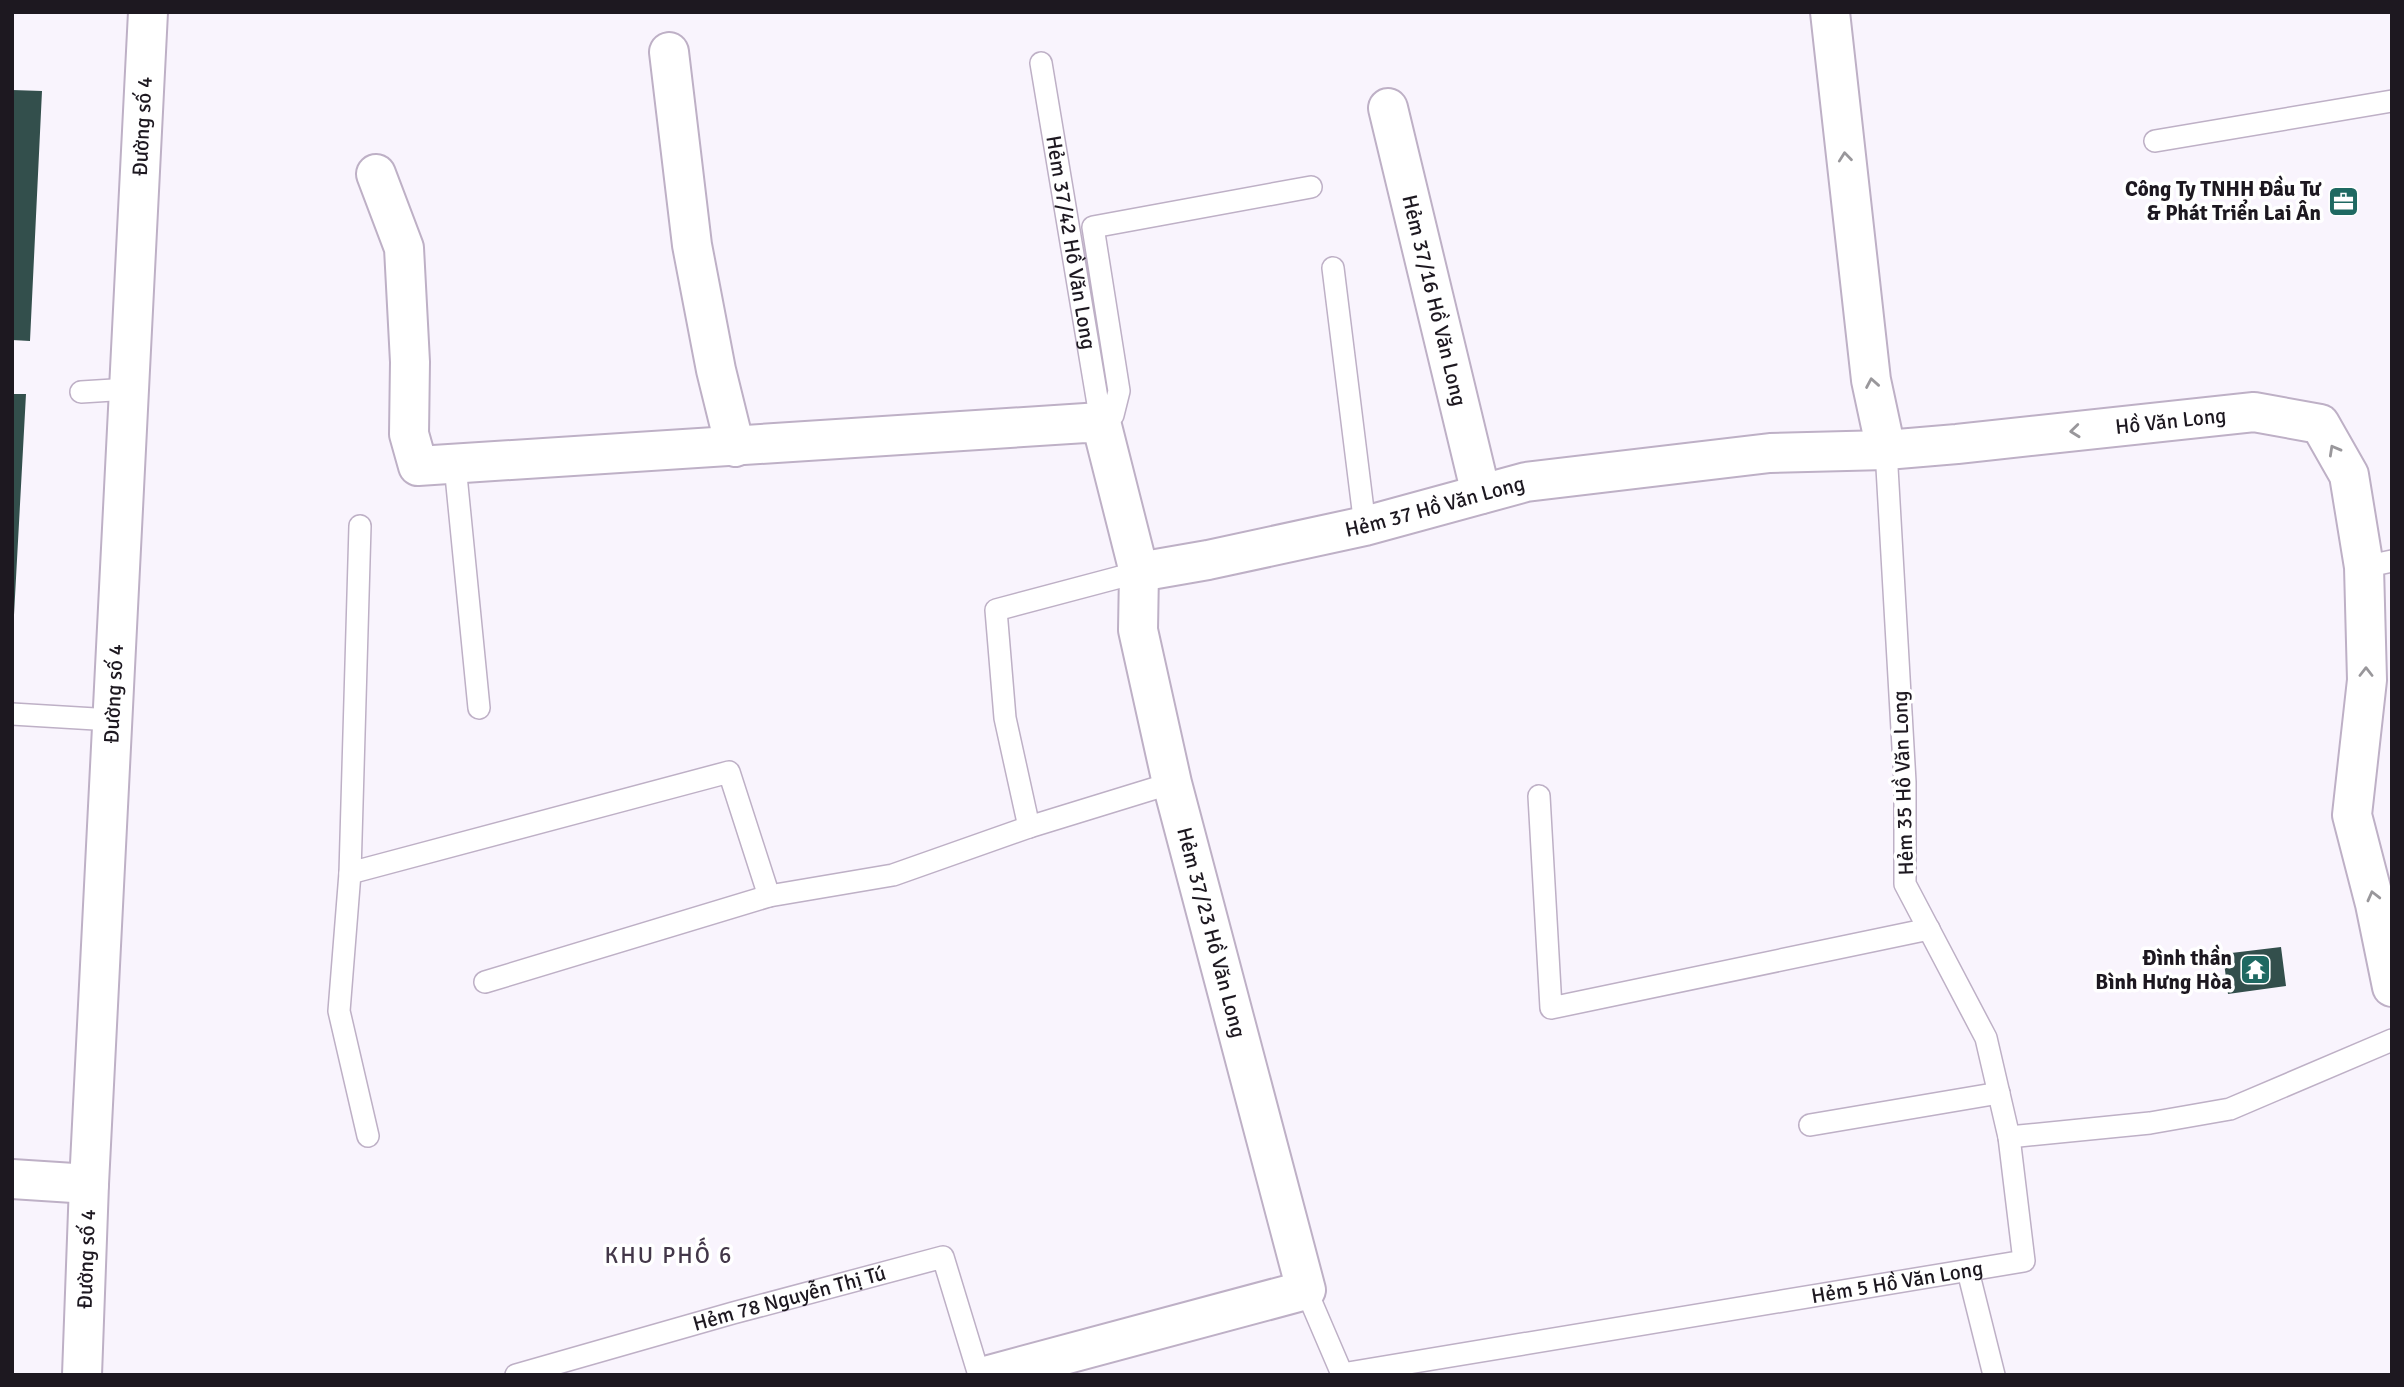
<svg xmlns="http://www.w3.org/2000/svg" width="2404" height="1387" font-family="Signika,sans-serif">
  <style>
    .building { fill: #334f4c }
    .lines { fill: none; stroke-linecap: round; stroke-linejoin: round }
    .lane-casing { stroke: #beb0c6; stroke-width: 24 }
    .street-casing { stroke: #beb0c6; stroke-width: 42 }
    .secondary-casing { stroke: #beb0c6; stroke-width: 42 }
    .lane { stroke: #fff; stroke-width: 21 }
    .street { stroke: #fff; stroke-width: 38 }
    .secondary { stroke: #fff; stroke-width: 38 }
    .oneway { stroke: #99979b }
    .labels { text-anchor: middle; stroke-width: 7; stroke-linejoin: round; paint-order: stroke }
    .street-label { font-size: 21px; fill: #1d1820; stroke: #fff }
    .poi-label { font-size: 21px; font-weight: bold; fill: #1d1820; stroke: #fff; text-anchor: end }
    .neighbourhood-label { font-size: 23px; letter-spacing: 2px; fill: #433749; stroke: #fff }
  </style>
  <rect width="100%" height="100%" fill="#f9f4fd"/>
  <path class="building" d="M12,90L42,91L30,341L12,340Z
    M12,394H26L14,615H12Z
    M2281,947L2286,986L2228,994L2223,954Z"/>
  <g class="lines">
    <defs>
      <g id="lane">
        <path id="s1" d="M1041,63L1101,422L1113,415L1119,391L1093,227L1311,187"/>
        <path d="M2155,141L2392,101"/>
        <path d="M1333,268L1365,526"/>
        <path d="M81,392L129,389"/>
        <path d="M455,465L479,708"/>
        <path d="M360,526L350,873L339,1011L368,1136"/>
        <path d="M2364,567L2392,561"/>
        <path d="M12,714L112,720"/>
        <path d="M1539,796L1551,1008L1929,929"/>
        <path d="M1029,827L1005,718L996,610L1139,572"/>
        <path d="M350,873L729,772L769,896L893,875L1029,827L1172,783"/>
        <path d="M485,982L769,896"/>
        <path d="M1810,1125L1999,1093"/>
        <path d="M2009,1137L2150,1123L2230,1109L2392,1040"/>
        <path d="M1968,1271L1994,1375"/>
        <path id="s2" d="M1306,1290L1342,1374L2024,1261L2009,1137L1986,1038L1905,884V782L1886,450"/>
        <path id="s3" d="M516,1375L733,1313L943,1257L979,1375"/>
      </g>
      <g id="street">
        <path d="M669,52L692,245L716,370L735,447"/>
        <path id="s4" d="M1388,108L1481,494"/>
        <path id="s5" d="M376,174L404,248L410,362L409,434L418,466L1101,422L1139,572L1138,630L1172,783L1306,1290L989,1375"/>
        <path id="s6" d="M1139,572L1208,560L1365,526L1526,482L1770,453L1886,450"/>
        <path d="M12,1179L89,1184"/>
        <path id="s7" d="M82,1375L89,1184L148,12"/>
      </g>
      <g id="secondary">
        <path id="s8" d="M1830,12L1871,380L1886,450L1957,444L2254,412L2320,424L2349,475L2364,567L2367,680L2352,815L2375,904L2392,987"/>
      </g>
    </defs>
    <use href="#lane" class="lane-casing"/>
    <use href="#street" class="street-casing"/>
    <use href="#secondary" class="secondary-casing"/>
    <use href="#lane" class="lane"/>
    <use href="#street" class="street"/>
    <use href="#secondary" class="secondary"/>
  </g>
  <defs><path id="oneway-chevron" d="M-2-3.5L2.5 0L-2 3.5" fill="none" stroke-width="1.6" stroke-linecap="round" stroke-linejoin="round" transform="scale(1.75)"/></defs>
  <g class="oneway">
    <use href="#oneway-chevron" transform="translate(1845 157) rotate(-96)"/>
    <use href="#oneway-chevron" transform="translate(1872 383) rotate(-100)"/>
    <use href="#oneway-chevron" transform="translate(2075 431) rotate(174)"/>
    <use href="#oneway-chevron" transform="translate(2334 450) rotate(-119)"/>
    <use href="#oneway-chevron" transform="translate(2366 672) rotate(-90)"/>
    <use href="#oneway-chevron" transform="translate(2373 896) rotate(-104)"/>
  </g>
  <defs>
    <symbol id="office-square" viewBox="-11 -11 22 22"><rect x="-9" y="-9" width="18" height="18" rx="4" fill="#1f6962" stroke="#fff"/><path d="M-6-3h4V-5.5h4V-3h4V5H-6ZM-1-4.5V-3h2v-1.5ZM-6 0V1H6V0Z" fill="#fff"/></symbol>
    <symbol id="temple-square" viewBox="-11 -11 22 22"><rect x="-9" y="-9" width="18" height="18" rx="4" fill="#1f6962" stroke="#fff"/><path d="M0-6L5-2H3V0L6.5 2.5H4V6H1.5V3h-3V6H-4V2.5H-6.5L-3 0V-2H-5Z" fill="#fff"/></symbol>
  </defs>
  <g fill-rule="evenodd">
    <use href="#office-square" x="2326" y="184" width="35" height="35"/>
    <use href="#temple-square" x="2238" y="952" width="35" height="35"/>
  </g>
  <g class="labels">
    <g class="street-label">
      <text dy="7" stroke="none"><textPath href="#s7" startOffset="1250">Đường số 4</textPath></text>
      <text dy="7" stroke="none"><textPath href="#s1" startOffset="182">Hẻm 37/42 Hồ Văn Long</textPath></text>
      <text dy="7" stroke="none"><textPath href="#s4" startOffset="198">Hẻm 37/16 Hồ Văn Long</textPath></text>
      <text dy="7" stroke="none"><textPath href="#s8" startOffset="728">Hồ Văn Long</textPath></text>
      <text dy="7" stroke="none"><textPath href="#s6" startOffset="303">Hẻm 37 Hồ Văn Long</textPath></text>
      <text dy="7" stroke="none"><textPath href="#s7" startOffset="682">Đường số 4</textPath></text>
      <text transform="translate(1903 783) rotate(-92)" y="7">Hẻm 35 Hồ Văn Long</text>
      <text dy="7" stroke="none"><textPath href="#s5" startOffset="1507">Hẻm 37/23 Hồ Văn Long</textPath></text>
      <text dy="7" stroke="none"><textPath href="#s7" startOffset="116">Đường số 4</textPath></text>
      <text dy="7" stroke="none"><textPath href="#s2" startOffset="654">Hẻm 5 Hồ Văn Long</textPath></text>
      <text dy="7" stroke="none"><textPath href="#s3" startOffset="284">Hẻm 78 Nguyễn Thị Tú</textPath></text>
    </g>
    <g class="poi-label">
      <text x="2321" y="196">Công Ty TNHH Đầu Tư<tspan x="2321" dy="24">&amp; Phát Triển Lai Ân</tspan></text>
      <text x="2232" y="965">Đình thần<tspan x="2232" dy="24">Bình Hưng Hòa</tspan></text>
    </g>
    <g class="neighbourhood-label">
      <text x="669" y="1263">KHU PHỐ 6</text>
    </g>
  </g>
  <rect width="2404" height="1387" fill="none" stroke="#1d1820" stroke-width="28"/>
</svg>
